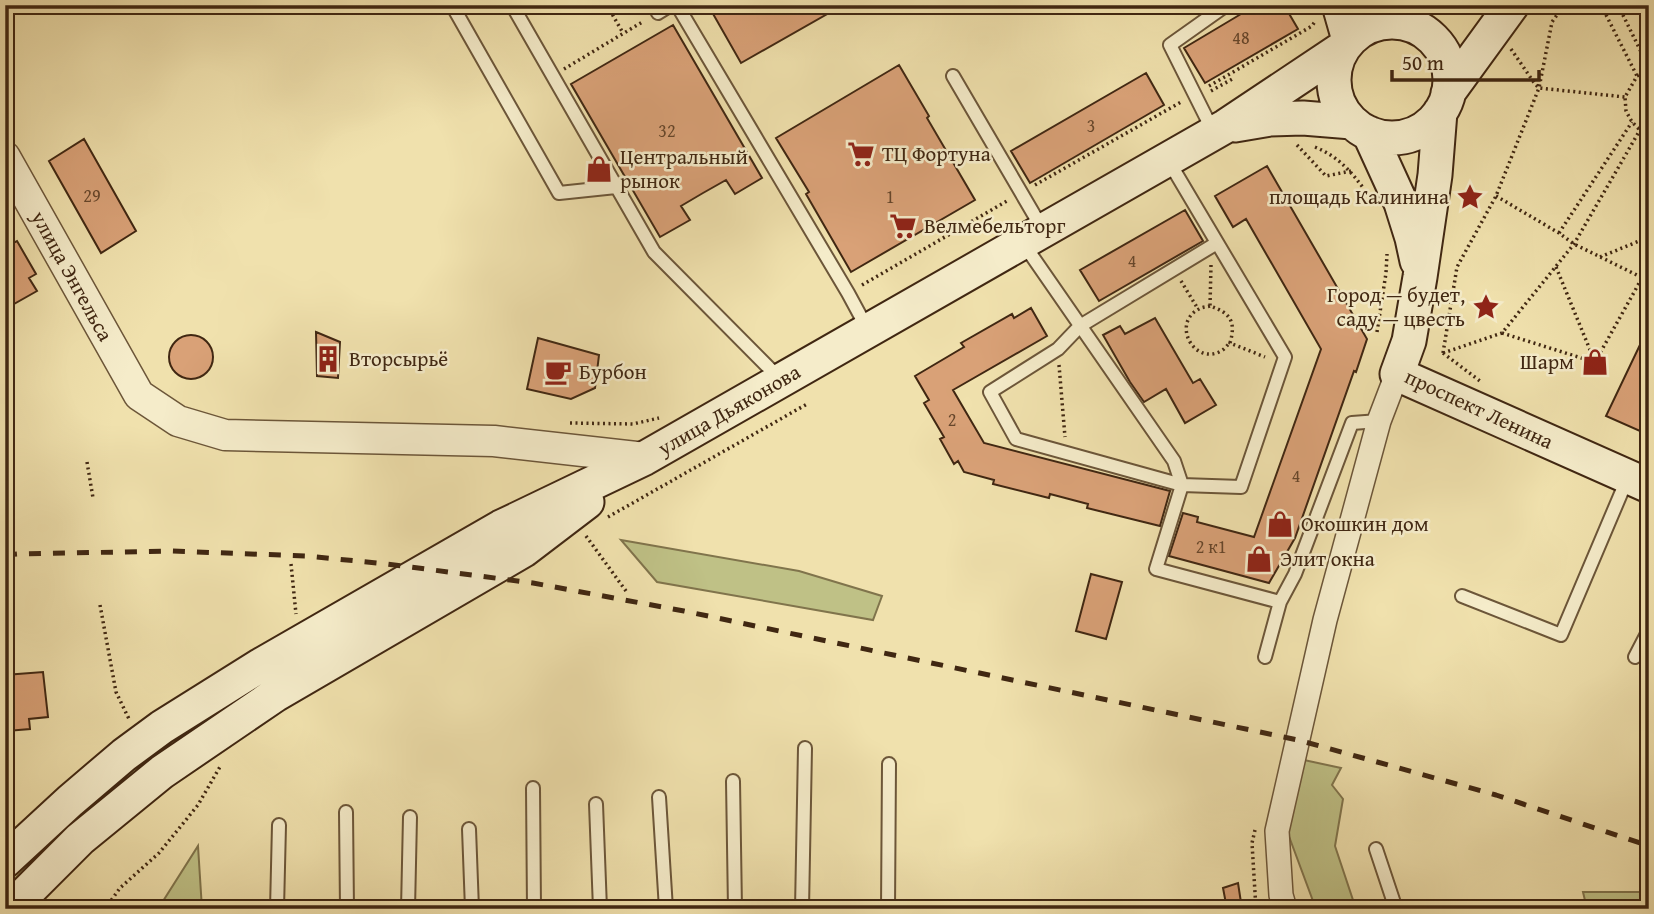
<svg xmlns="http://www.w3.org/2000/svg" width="1654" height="914" font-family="'Gentium Book Plus',serif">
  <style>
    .green { fill: #bfc186; stroke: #80744c; stroke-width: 2 }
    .building { fill: #d9a177; stroke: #402712; stroke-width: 2 }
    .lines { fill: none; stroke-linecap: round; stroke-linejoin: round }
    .service-casing { stroke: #6c5639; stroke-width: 16 }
    .minor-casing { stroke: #6c5639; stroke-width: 26 }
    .tertiary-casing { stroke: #6c5639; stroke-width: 33 }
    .secondary-casing { stroke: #402712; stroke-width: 37 }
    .path { stroke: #402712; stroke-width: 3.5; stroke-dasharray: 2 3.5; stroke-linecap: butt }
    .service { stroke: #f5ecca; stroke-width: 12 }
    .minor { stroke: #f5ecca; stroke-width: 23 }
    .tertiary { stroke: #f5ecca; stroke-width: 30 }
    .secondary { stroke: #f5ecca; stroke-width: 33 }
    .rail { stroke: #402712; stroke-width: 5; stroke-dasharray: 12 12; stroke-linecap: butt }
    .labels { text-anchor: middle; stroke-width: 5; stroke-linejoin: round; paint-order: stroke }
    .number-label { font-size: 18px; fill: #66462b }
    .poi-label { font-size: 21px; fill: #402712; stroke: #f5ecca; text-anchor: start }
    .street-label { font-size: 21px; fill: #402712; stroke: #f5ecca }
  </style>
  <rect width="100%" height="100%" fill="#f0e1ad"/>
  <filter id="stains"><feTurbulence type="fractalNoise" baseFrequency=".00286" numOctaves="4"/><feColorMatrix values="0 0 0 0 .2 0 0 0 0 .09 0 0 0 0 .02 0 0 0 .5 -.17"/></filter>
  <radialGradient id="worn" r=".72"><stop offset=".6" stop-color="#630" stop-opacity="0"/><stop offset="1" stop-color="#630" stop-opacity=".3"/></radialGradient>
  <path class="green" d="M621,540L799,571L882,596L873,620L657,582Z
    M403,595L5,895V882L18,868L137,764L185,728Z
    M1304,760L1341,768L1332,785L1343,799L1335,846L1356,909H1316L1287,831Z
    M198,846L202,909H158Z
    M1583,892H1640L1641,909H1587Z"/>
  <path class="building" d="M708,5H843L741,63Z
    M1236,5H1284L1298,29L1205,83L1184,48L1241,14Z
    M673,25L762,178L735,194L726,180L703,193L681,206L690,220L660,237L571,84Z
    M899,65L929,116L927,118L975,200L851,272L806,194L809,192L776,138Z
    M1146,73L1164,105L1030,183L1011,151Z
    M84,139L136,231L101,253L49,161Z
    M1267,166L1367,339L1356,372L1354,371L1295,538L1269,583L1169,556L1183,513L1198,517L1197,522L1254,537L1321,349L1246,219L1233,227L1215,196Z
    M1185,210L1203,241L1099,301L1080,270Z
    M17,241L36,274L29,278L37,291L5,309V247Z
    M1031,308L1047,336L953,390L984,443L1170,491L1160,526L1087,508L1088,504L1050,494L1049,498L993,484L994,480L964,472L958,461L954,464L940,439L944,437L924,403L929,400L915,376L964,347L961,343L1012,314L1014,318Z
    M1155,318L1193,383L1200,379L1216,405L1185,423L1166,389L1144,402L1130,382L1103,335L1120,326L1125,334Z
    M1649,326V435L1606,416Z
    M316,332L340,342L338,378L317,376Z
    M169 357a22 22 0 1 1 44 0a22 22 0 1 1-44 0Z
    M538,338L599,355L595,388L571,399L527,389Z
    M1091,574L1122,582L1106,639L1076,631Z
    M43,672L48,717L29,719L30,729L7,731L5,714V675Z
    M1238,883L1242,909H1227L1223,888Z"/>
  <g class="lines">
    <defs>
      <path id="service" d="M452,5L559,193L616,187
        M512,5L654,252L781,380
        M654,5L658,13L671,5
        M677,5L848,293L868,330
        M953,76L1043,230
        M1214,133L1170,45L1225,6L1224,5
        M1168,160L1285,357L1241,487L1182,485L1016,439L990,392L1058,349L1080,326L1217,243
        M1023,243L1174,461L1182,485L1156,569L1280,602L1295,574L1352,423L1379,421
        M1462,596L1561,635L1628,477
        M1265,657L1280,602
        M1635,657L1649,630
        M733,781L735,909
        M533,788L534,909
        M659,797L666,909
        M596,804L600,909
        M346,812L347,909
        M469,829L472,909
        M1376,849L1396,909
        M277,909L279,825
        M408,909L410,817
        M802,909L805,748
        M888,909L889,764"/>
      <path id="minor" d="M1285,909L1281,895L1277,831L1325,620L1379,421L1397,374"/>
      <path id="tertiary" d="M5,157L139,395L178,421L225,435L494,441L645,458"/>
      <path id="secondary" d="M1339,5L1349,40
        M1334 80a58 58 0 1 1 116 0a58 58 0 1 1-116 0Z
        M1448,93L1512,5
        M1440,112L1435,175L1420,277L1409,341L1397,374L1649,486
        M1235,125L1270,119L1303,118L1352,122
        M1369,133L1401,203L1412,238L1417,261
        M5,861L70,801L124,755L162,727L261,665L501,527L645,458L1226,126L1343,48
        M10,909L80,839L162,772L275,695L524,550L587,502"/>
    </defs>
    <use href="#service" class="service-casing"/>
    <use href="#minor" class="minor-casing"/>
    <use href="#tertiary" class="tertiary-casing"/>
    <use href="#secondary" class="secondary-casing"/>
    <path class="path" d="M607,5L623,33
      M1601,5L1637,76
      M1618,5L1649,68
      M1511,49L1535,84L1539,88L1625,97
      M564,69L644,21
      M1649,71L1637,76L1625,97L1626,111L1632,122L1640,130L1649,133
      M1209,86L1312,26L1316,20
      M1211,91L1234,78
      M1297,145L1326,176L1351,171
      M1315,147C1337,156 1350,170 1364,189
      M1035,185L1181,102
      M1496,196L1559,233L1574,244L1649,281
      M1559,233L1632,122
      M1600,257L1649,237
      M1211,265L1210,306C1231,313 1236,322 1230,343L1265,357
      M1556,267L1595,362
      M1181,281L1198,309
      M862,285L1007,201
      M1210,306C1206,307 1202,307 1199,309C1171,323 1194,366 1221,351C1225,349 1227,345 1230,343
      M1377,332L1386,273L1387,254
      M1502,333L1594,362
      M1443,353L1457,267L1496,196L1539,88L1552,22L1564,5
      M1443,353L1502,333L1574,244L1640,130
      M1443,353L1480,381
      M1595,362L1642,278L1649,244
      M1059,365L1065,437
      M570,423L633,424L659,418
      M87,462L93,498
      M608,517L807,404
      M586,536L626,591
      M291,564L296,614
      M100,605L116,692L130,721
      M1255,830L1252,843L1256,909
      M105,909L120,888L159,853L198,805L221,765"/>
    <use href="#service" class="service"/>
    <use href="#minor" class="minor"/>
    <use href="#tertiary" class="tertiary"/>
    <use href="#secondary" class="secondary"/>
    <path class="rail" d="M5,555L17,554L172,551L306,556L387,564L533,583L684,611L1298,740L1496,795L1649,846"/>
  </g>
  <defs>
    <symbol id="supermarket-bare" viewBox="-9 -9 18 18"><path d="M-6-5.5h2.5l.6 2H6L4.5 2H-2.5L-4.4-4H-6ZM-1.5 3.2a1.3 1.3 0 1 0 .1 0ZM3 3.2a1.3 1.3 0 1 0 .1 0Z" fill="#8f2418" stroke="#f5ecca" stroke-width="2.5" paint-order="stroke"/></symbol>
    <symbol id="shop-bare" viewBox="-9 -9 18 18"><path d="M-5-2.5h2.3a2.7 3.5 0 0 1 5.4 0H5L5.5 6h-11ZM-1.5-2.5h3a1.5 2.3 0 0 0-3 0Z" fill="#8f2418" stroke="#f5ecca" stroke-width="2.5" paint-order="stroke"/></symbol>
    <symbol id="sight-bare" viewBox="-9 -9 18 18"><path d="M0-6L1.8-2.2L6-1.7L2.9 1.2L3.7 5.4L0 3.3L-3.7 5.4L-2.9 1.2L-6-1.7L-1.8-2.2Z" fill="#8f2418" stroke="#f5ecca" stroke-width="2.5" paint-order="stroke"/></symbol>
    <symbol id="building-bare" viewBox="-9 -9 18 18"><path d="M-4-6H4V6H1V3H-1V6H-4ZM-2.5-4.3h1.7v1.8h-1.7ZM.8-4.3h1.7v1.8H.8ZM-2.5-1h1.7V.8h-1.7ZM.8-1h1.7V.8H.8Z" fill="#8f2418" stroke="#f5ecca" stroke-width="2.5" paint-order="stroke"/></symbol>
    <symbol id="cafe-bare" viewBox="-9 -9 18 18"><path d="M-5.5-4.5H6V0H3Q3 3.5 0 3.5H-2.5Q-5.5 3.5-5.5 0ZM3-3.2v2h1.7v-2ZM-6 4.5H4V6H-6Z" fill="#8f2418" stroke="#f5ecca" stroke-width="2.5" paint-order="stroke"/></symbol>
  </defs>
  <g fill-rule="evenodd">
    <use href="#supermarket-bare" x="842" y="135" width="38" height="38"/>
    <use href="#shop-bare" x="580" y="150" width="38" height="38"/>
    <use href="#sight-bare" x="1451" y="178" width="38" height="38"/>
    <use href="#supermarket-bare" x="884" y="207" width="38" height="38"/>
    <use href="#sight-bare" x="1467" y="288" width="38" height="38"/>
    <use href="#building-bare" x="309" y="340" width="38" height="38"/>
    <use href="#shop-bare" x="1576" y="343" width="38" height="38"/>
    <use href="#cafe-bare" x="539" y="353" width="38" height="38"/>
    <use href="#shop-bare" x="1261" y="505" width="38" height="38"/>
    <use href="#shop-bare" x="1240" y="540" width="38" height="38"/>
  </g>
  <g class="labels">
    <g class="number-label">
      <text x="1241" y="44">48</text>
      <text x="1091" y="132">3</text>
      <text x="667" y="137">32</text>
      <text x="92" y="202">29</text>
      <text x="890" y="203">1</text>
      <text x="1132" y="267">4</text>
      <text x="952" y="426">2</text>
      <text x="1296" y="482">4</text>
      <text x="1211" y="553">2 к1</text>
    </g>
    <g class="poi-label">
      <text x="882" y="161">ТЦ Фортуна</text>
      <text x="620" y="164">Центральный<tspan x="620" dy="24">рынок</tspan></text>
      <text x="1449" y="204" text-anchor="end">площадь Калинина</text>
      <text x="924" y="233">Велмебельторг</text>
      <text x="1465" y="302" text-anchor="end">Город — будет,<tspan x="1465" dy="24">саду — цвесть</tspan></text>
      <text x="349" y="366">Вторсырьё</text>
      <text x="1574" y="369" text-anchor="end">Шарм</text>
      <text x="579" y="379">Бурбон</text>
      <text x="1301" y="531">Окошкин дом</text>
      <text x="1280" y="566">Элит окна</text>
    </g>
    <g class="street-label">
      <text transform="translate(72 276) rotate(61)" y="7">улица Энгельса</text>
      <text transform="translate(1479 409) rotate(25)" y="7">проспект Ленина</text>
      <text transform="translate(729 410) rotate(-30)" y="7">улица Дьяконова</text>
    </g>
  </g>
  <rect width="1654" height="914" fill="none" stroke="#f0e1ad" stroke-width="28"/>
  <rect x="7" y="7" width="1640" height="900" fill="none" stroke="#402712" stroke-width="3.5"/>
  <rect x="14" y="14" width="1626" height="886" fill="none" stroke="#402712" stroke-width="2"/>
  <path d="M1392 70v10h147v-10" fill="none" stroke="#402712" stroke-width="3.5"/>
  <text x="1402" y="70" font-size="21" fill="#402712" stroke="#f5ecca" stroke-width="5" paint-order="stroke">50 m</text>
  <rect width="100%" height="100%" filter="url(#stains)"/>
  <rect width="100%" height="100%" fill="url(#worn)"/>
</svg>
